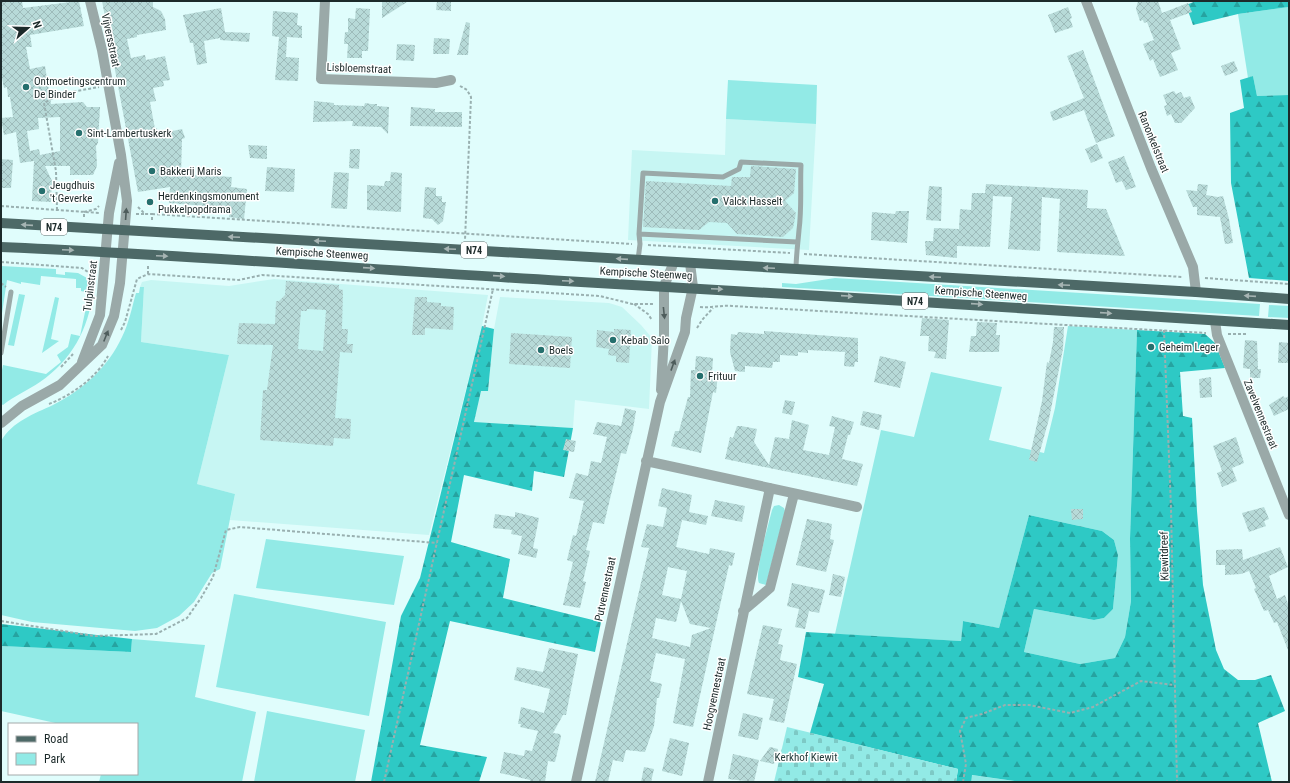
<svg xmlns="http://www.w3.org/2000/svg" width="1290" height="783" font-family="'Roboto Condensed',sans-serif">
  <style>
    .built { fill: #c7f6f3 }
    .green { fill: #92eae6 }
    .forest { fill: url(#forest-firs) }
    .cemetery { fill: url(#cemetery-stones) }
    .building { fill: url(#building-cross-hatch); fill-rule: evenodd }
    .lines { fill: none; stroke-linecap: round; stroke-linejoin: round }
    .path { stroke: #99b0b0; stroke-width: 2; stroke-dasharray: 3 2; stroke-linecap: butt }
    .lane { stroke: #9aa9a8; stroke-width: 5 }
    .street { stroke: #9aa9a8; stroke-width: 10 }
    .primary { stroke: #4d6967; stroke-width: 10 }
    .oneway { fill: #4e5d5c }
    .oneway2 { fill: #a6b4b3 }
    .poi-dot { fill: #256f6d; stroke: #fff; stroke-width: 1.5 }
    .labels { text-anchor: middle; stroke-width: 3; stroke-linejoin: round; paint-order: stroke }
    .shield { fill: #fff; stroke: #606a6a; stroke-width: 1 }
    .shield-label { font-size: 10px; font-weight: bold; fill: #1c2a2a }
    .street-label { font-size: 11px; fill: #1c2a2a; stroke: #fff }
    .poi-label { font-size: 11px; fill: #1c2a2a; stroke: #fff; text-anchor: start }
    .park-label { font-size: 11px; fill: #233b3a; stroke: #fff }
  </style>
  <defs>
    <pattern id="forest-firs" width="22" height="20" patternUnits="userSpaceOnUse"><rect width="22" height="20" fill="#2ec9c5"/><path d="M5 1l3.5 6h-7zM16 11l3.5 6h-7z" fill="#26a3a0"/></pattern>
    <pattern id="cemetery-stones" width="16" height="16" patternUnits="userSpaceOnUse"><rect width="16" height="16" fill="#92eae6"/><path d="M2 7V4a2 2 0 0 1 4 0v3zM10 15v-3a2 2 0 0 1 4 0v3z" fill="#7dc9c5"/></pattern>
    <pattern id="building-cross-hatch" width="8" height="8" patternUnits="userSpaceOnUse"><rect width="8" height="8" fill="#b7dad8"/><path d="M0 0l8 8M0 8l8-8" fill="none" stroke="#9dbbba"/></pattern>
  </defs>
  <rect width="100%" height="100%" fill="#e0fdfc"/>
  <path class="built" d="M726,119L816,124L809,250L628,240L632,150L725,155Z
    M274,279L488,295L482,326L429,535L230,520L235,494L197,484L229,355L141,342L144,288L140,287L142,282L151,280L229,286Z
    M500,297L609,303L622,307L641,325L652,338L649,409L575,400L573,428L474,423L481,390L488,391L494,329Z"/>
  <path class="green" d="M1289,7V95L1257,96L1253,76L1248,78L1238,14Z
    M728,80L817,85L816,124L726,119Z
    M1,266L56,269V274L65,275V272L78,273L87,278L90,291H93C89,329 71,361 40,382C28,390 14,396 3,405L1,404V375L3,365L46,374L61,362L57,355L68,347L71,334L80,336L89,293L81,291V288H76V279L41,276L40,285L21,282V284L7,280L1,320Z
    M835,278L1260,304L1259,316L782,287V283L796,284Z
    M140,287H144L141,342L229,355L197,484L235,494L220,569L212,573L194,602L179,616L157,628L135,631L32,622L1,615V441C13,421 34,414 53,405C83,390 108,367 122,337C129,323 132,307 136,293H139Z
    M19,294L25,295L14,346L8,345Z
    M55,297L59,298L51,339L59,341L42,353Z
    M1269,305L1289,306V318L1268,317Z
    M1068,326L1137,330L1130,539L1131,601L1125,637L1115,658L1080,664L1024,652L1034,609L1094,620L1104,618L1113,609L1118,555L1114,540L1102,531L1029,515L999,628L963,621L961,641L835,634L881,430L914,437L931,372L1002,387L989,440L1044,453L1055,408Z
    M779,505L784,508L785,511L766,585L759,583C754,573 769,523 772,510L774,506Z
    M266,539L404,556L394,605L256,588Z
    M234,594L386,622L369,716L216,687Z
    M132,639L205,645L195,697L256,712L242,782H99L101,774H137V724H60L1,711V646L131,652Z
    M267,711L365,730L355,782H254Z
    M971,775L1022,782H971Z"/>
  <path class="forest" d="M1196,1H1289V7L1238,14L1193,25L1186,5Z
    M1253,76L1257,96L1289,95V281L1249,278L1231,183L1230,113L1244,108L1240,80Z
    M482,326L494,329L488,391H481L474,422L573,428L564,477L534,471L532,491L464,475L451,542L510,559L503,598L601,622L595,652L450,621L420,745L487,757L479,782H371L401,616L420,578Z
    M1137,330L1205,334L1215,343L1225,368L1180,372L1183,416L1192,418L1197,511L1203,585L1216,650L1224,669L1238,680H1255L1271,675L1285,711L1258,723L1272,782H1022L972,775L971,782H956L958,769L810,733L824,684L798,677L806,632L961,641L963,621L999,628L1029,515L1102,531L1114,540L1118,555L1113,609L1104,618L1094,620L1034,609L1024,652L1080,664L1115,658L1125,637L1131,601L1130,539Z
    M1,624L132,639L131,652L1,646Z"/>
  <path class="cemetery" d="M787,727L958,769L956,782H774Z"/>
  <path class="building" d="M1,1H22L23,8L79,1L84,26L30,35L32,47H26L30,69L45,66L51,104L83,102L87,107H100L98,143L96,146L97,166L93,175H70V166H45L52,181L51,202L32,201L34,161L20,163L16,132L4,135L1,118L13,117L10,97H8L7,87L4,88L1,73ZM60,117V151L40,155L39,149L30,151L27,131L39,129L38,118Z
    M102,1H153V7L161,11L165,19L166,30L137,35V37L127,39L131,58L145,55L146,60L165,56L170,80L163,81L164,86L153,88L156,101L150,102L155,129L157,128L158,134L182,129L185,138L182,139L181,174L232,177L231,187L247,189L244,219L229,217L230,208L169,203L170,187L138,192Z
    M382,1H393L407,2L382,18Z
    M437,1H451V11L436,10Z
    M1138,1H1158L1162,13L1188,3L1192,12L1170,20L1181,49L1171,53L1178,70L1160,77L1153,59L1150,61L1143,44L1154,40L1147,22L1144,23L1143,20L1140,21L1136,9Z
    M1068,7L1072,18L1070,19L1073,27L1055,33L1048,15Z
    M221,8L225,32L250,33L249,42L220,40V38L204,41L207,63L197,65L193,43H190L183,15Z
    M356,8L370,9L368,51H362V58H347L348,44H344L345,32H348V18L355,19Z
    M273,11L298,13L297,25L302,26V38L287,37L286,57L299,58L298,81L275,80L279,37L272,36Z
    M466,22L470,23L468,55H457Z
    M434,38L450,39L449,54H433Z
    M397,44L415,45L414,61L396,60Z
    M1083,50L1115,136L1096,143L1084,110L1053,121L1050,112L1084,98L1067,56Z
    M1234,61L1238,71L1225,76L1221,66Z
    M1174,91L1176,94L1181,92L1184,98L1190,96L1195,108L1181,123H1175L1171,114L1167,116L1164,106L1167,105L1163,95Z
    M314,101L334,103V105L364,106L365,103L371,104H377V106L389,107L388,134L381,127L352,126L353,121L313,122Z
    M411,107L435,109V112H462V127L410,126Z
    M1097,144L1103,158L1091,163L1085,149Z
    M248,145L267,146V159L250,158Z
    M350,149H360L359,169L349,168Z
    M1124,156L1136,187L1126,190L1122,181L1116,183L1108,162Z
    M1,159L13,160L11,188H1Z
    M751,166L796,169L794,193L785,201L796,213L793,228L783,237L737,234L727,223L709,222L699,230L643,227L646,181L731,186L732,177H750Z
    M267,167L295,169L294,192L265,191Z
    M334,172L349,173L347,209L331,208Z
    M391,172L402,173L401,212L367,210V185L384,186L385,181H390Z
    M986,184L1088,190L1087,208L1106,209L1125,256L1057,252L1060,199L1042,197L1040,251L1008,249L1012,197L993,196L990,247L957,246V258L926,255L925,241H933L934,228L959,229L960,209L971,210L972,193H985Z
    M1198,184L1208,185L1206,195L1218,197L1223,196L1229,219L1233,243L1225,244L1220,217L1197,215V207H1193L1186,190L1197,191Z
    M929,186L942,187L941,221L926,220Z
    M425,187L436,188V196H442V202H446L443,221L438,225L432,219L423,218Z
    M896,211H909L907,243L871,240L872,212L895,214Z
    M286,281L339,285V289L343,290L342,329H348L347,344H353L352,353L340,352L335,418L351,419L350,439L334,438L333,446L260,440L263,390H267L273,345L237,344L239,323L275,324L276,301H279L285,295ZM307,309L326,310L323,351L298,349L301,311H307Z
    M415,297H427V302L441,303V306L454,307L453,330L425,328V335H412Z
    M922,318L949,320L946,359L934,358L936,352L928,351L929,336H920Z
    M977,322L997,323L996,335H1000L999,352H969L971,336H976Z
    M1054,327H1064L1063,349L1049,419L1037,462L1029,460L1042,401L1047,362L1049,363L1053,342Z
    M614,329L631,330L629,363L616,362V356L608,355L609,349L596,347L597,330L614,332Z
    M764,331L858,338V362H855L854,367L844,366L845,352L808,350V353L798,352V356L780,355V362H773L772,368L745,366V372L735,371L730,352L731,334L737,335L738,332L764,334Z
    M511,333L572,337L570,368L509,364Z
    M1245,340L1257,341L1258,369H1261L1260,378H1250V369L1243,368Z
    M1279,342L1289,343V363H1278Z
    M696,356L713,358L712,373L718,374L716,393L713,392L701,453L671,446L675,431H679L688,397H690L691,370H695Z
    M880,356L906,362L900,388L874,382Z
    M1211,377L1212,397L1200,398L1199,379Z
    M1283,396L1285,398L1289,396V409L1274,416L1269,405Z
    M785,400L795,402L792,415L782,413Z
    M625,408L636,411L633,429L626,454L621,453L604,524L593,522L586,550L590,551L583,581L586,582L580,608L563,605L573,562L567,560L573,535L576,536L584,501L569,498L576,473L588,476L591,461L601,463L607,437L593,434L597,422L621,426Z
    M863,411L882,415L879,430L860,425Z
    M832,416L854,422L850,435H848L842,459L863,464L857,486L725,459L730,437L733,438L737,426H741L757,429L754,442L769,465L775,437L789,439L792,420L809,425L803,450L829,455L835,427L829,426Z
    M1236,437L1244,463L1232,468L1237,481L1222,487L1217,473L1222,471L1213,446Z
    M566,439L576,441L574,452L563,450Z
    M662,488L692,495L689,512L708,516L706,525L682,520L676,547L709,554L710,548L735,553L732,566L729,565L693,727L673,723L685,659L656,653L650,681L662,684L659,698H657L654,726L645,752L626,750L623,762L613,760L608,782H595L649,548L641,547L647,524L663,527L667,508L658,506ZM668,567L687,571L681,599L662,595ZM681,601L690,624L711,628L692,635L690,647L652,638L656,618L676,622Z
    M715,500L745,506L742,522L711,516Z
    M1264,507L1269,519L1264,521L1266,526L1249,532L1242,513Z
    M1071,509H1083V519L1072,520Z
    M515,512L539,518L533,548L538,549L536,558L518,554L522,536L511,534L512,530L493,528L495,514L515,517Z
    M807,519L832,524L830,539L834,540L826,572L796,565Z
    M1280,547L1288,567L1269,576L1277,599L1285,595L1289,607L1288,650L1277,622L1274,623L1268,610L1264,611L1254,589L1256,588L1249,571L1241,574L1225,575V565H1216V550L1242,549L1243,560Z
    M833,574L845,577L841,597L829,595Z
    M792,583L825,590L819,613L809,611L805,629L795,627L799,609L787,606Z
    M763,625L782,629L778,644L783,645L780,660L797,664L784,723L769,720L774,699L747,694Z
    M549,648L578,654L566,715H563L553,733L560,734L561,737L555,762L548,761L545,782H530V780L500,773L504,752L524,756L525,750L532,751L538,731L520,727L521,724H518L521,707L544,713L550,689L514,680L517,667L543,672Z
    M743,713L763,718L758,740L738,736Z
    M670,738L689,743L682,776L662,771Z
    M770,747L778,749L774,764L760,761Z
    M733,754L759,760L754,782L728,779Z
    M644,767L654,769L651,782H641Z"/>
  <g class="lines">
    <path class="path" d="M460,86L467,90L471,97L465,240
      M1,206L100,213
      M138,207L145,214H152V221
      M57,210L56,171L44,103L60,94L99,87
      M136,214H145
      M152,214L632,244
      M84,217V212L96,209L99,206
      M648,245L790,253
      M804,254L1183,277
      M1,262L82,268L88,272L92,277
      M148,274V265
      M1205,278L1289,284
      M1,283L6,287
      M634,304L648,314L652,320
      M700,307C711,308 721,305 732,306L1206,333
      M697,328L702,320L713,308
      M121,330L125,322L137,279L148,274L239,280L262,275L600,296L632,304H653
      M1164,330L1171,508L1177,782
      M1228,334H1246
      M61,367L73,354
      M49,404C72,395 97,377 108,356
      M1,621L94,636L156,634L187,618L201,598L213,577L226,530L240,527L437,543
      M384,782L493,289
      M963,782L966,764L960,731L966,718L982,714L1005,705H1029L1070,713L1093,707L1141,681L1174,685"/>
    <path class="lane" d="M638,260L640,244L639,234
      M796,270C796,256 798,243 799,230C802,208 800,186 801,165L741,162L739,169L723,177L643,173L639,234L797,242
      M1,353L11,292"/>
    <path class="street" d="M325,1L321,79L436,83L451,80
      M1086,1L1151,168L1193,267L1196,292
      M1215,321L1217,335L1289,515
      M82,362L100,315L109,213L119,163
      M661,390L664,335V286L674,262
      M1,423L22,406L60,385L102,345L114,316L120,283L127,201L121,155L102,50L90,1
      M646,461L857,507
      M743,611L770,588L794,494
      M576,782L660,402L685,332L686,318L693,287L690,263
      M708,782L770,488"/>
    <path class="primary" d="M1,223L1196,292L1289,299
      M1,247C189,255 376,270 564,281C806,294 1047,310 1289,325"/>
  </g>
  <defs><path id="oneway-solid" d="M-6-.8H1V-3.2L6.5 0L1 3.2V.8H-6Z"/></defs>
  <g class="oneway">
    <use href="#oneway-solid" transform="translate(126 214) rotate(-86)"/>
    <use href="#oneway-solid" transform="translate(664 313) rotate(84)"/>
    <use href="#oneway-solid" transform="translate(106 336) rotate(-68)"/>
    <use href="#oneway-solid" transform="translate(673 365) rotate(-70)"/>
  </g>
  <g class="oneway2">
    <use href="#oneway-solid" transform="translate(27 225) rotate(-176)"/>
    <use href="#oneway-solid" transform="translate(234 237) rotate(-177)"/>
    <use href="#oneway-solid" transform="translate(320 241) rotate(-177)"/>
    <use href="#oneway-solid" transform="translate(450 249) rotate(-177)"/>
    <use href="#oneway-solid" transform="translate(68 250) rotate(3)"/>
    <use href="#oneway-solid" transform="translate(162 256) rotate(3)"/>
    <use href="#oneway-solid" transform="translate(622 259) rotate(-176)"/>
    <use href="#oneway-solid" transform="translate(369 268) rotate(4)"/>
    <use href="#oneway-solid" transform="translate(769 268) rotate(-177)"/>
    <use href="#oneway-solid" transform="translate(499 276) rotate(4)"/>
    <use href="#oneway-solid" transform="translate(935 277) rotate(-177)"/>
    <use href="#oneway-solid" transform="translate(568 281) rotate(3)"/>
    <use href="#oneway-solid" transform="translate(1064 285) rotate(-177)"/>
    <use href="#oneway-solid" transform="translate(717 289) rotate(3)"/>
    <use href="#oneway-solid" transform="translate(847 296) rotate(4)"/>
    <use href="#oneway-solid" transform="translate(1250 296) rotate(-176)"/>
    <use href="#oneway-solid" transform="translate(977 304) rotate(4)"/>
    <use href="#oneway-solid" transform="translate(1106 313) rotate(4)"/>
  </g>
  <g class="poi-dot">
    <circle cx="26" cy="87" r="4"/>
    <circle cx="79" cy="133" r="4"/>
    <circle cx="152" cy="171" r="4"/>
    <circle cx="42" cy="191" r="4"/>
    <circle cx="715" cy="201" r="4"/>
    <circle cx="150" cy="202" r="4"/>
    <circle cx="613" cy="340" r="4"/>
    <circle cx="1151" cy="347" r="4"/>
    <circle cx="541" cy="350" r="4"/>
    <circle cx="700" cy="376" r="4"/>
  </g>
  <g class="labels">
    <g class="shield">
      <rect x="41" y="219" width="26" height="16" rx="3"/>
      <rect x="461" y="242" width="26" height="16" rx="3"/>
      <rect x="902" y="293" width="26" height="16" rx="3"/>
    </g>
    <g class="shield-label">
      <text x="54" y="231">N74</text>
      <text x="474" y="254">N74</text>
      <text x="915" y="305">N74</text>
    </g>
    <g class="street-label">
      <text transform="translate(111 40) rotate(78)" y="4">Vijversstraat</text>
      <text transform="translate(359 68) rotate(2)" y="4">Lisbloemstraat</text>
      <text transform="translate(1154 142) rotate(68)" y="4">Ranonkelstraat</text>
      <text transform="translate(322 253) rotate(3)" y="4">Kempische Steenweg</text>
      <text transform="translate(646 273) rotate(3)" y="4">Kempische Steenweg</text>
      <text transform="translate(90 286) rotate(-83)" y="4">Tulpinstraat</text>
      <text transform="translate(981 293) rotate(4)" y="4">Kempische Steenweg</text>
      <text transform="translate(1261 414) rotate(68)" y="4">Zavelvennestraat</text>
      <text transform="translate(1164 556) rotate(-91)" y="4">Kiewitdreef</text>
      <text transform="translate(605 589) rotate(-78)" y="4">Putvennestraat</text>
      <text transform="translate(714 694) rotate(-78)" y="4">Hoogvennestraat</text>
    </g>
    <g class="poi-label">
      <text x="34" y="85">Ontmoetingscentrum<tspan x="34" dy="13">De Binder</tspan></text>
      <text x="87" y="137">Sint-Lambertuskerk</text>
      <text x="160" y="175">Bakkerij Maris</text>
      <text x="50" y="189">Jeugdhuis<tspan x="50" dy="13">'t Geverke</tspan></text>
      <text x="158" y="200">Herdenkingsmonument<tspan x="158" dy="13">Pukkelpopdrama</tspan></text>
      <text x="723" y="205">Valck Hasselt</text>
      <text x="621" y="344">Kebab Salo</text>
      <text x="1159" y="351">Geheim Leger</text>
      <text x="549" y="354">Boels</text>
      <text x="708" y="380">Frituur</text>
    </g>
    <g class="park-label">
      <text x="806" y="761">Kerkhof Kiewit</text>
    </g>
  </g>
  <rect width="1290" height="783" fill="none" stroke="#1c2a2a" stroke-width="4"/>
  <rect x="8" y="723" width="130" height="52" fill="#ffffff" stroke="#a4aaaa"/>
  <rect x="16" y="736" width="20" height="6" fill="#4d6967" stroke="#a4aaaa"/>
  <text x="44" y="743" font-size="12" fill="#1c2a2a">Road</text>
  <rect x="16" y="753" width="20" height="12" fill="#92eae6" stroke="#a4aaaa"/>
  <text x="44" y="763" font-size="12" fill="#1c2a2a">Park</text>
  <g transform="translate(28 28) rotate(70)" stroke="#ffffff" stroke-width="3" paint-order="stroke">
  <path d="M0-3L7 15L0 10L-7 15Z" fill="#1c2a2a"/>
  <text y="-6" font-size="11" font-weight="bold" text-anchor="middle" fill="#1c2a2a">N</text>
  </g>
</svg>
